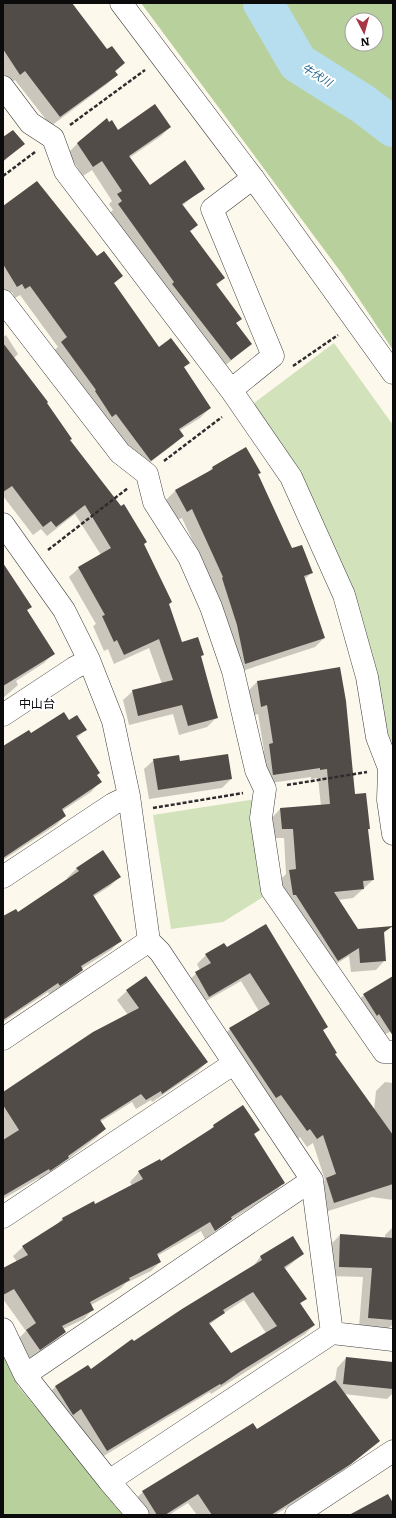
<svg xmlns="http://www.w3.org/2000/svg" width="396" height="1518" font-family="Literata,'Noto Sans JP',serif">
  <style>
    .green { fill: #d2e2ba }
    .forest { fill: #b8d19c; fill-rule: evenodd }
    .shadow { fill: #0003; fill-rule: evenodd }
    .lines { fill: none; stroke-linecap: round; stroke-linejoin: round }
    .river { stroke: #b7deee; stroke-width: 40 }
    .building { fill: #524c49; fill-rule: evenodd }
    .minor-casing { stroke: #3e3e3e; stroke-width: 23 }
    .tertiary-casing { stroke: #3e3e3e; stroke-width: 23 }
    .path { stroke: #2d2d2d; stroke-width: 2.5; stroke-dasharray: 4 2; stroke-linecap: butt }
    .minor { stroke: #fff; stroke-width: 22 }
    .tertiary { stroke: #fff; stroke-width: 22 }
    .labels { text-anchor: middle; stroke-width: 4; stroke-linejoin: round; paint-order: stroke }
    .water-label { font-size: 11px; font-style: italic; fill: #25688c; stroke: #fff }
    .quarter-label { font-size: 12px; fill: #0b0b0b; stroke: #fff }
  </style>
  <rect width="100%" height="100%" fill="#fdf8ec"/>
  <path class="green" d="M334,343L393,425V745L388,734L378,681L350,582L294,463L254,403Z
    M256,799L250,817L263,897L223,922L171,929L153,815Z"/>
  <path class="forest" d="M141,3H393V350L343,275ZM352,20H376V44H352Z
    M3,1353L18,1386L125,1515H3Z"/>
  <path class="shadow" d="M3,3H66L107,51L124,63L115,72L117,75L107,84L51,126L15,80L10,83L3,73Z
    M170,127L161,136L129,158L150,186L203,188L182,206L197,225L189,232L224,278L216,286L240,319L236,323L251,344L221,369L109,214L113,210L109,204L112,201L92,170L83,176L68,153L78,143L118,131Z
    M3,138L23,144L3,162Z
    M3,207L97,257L121,276L113,284L159,348L183,368L210,408L200,418L179,431L182,436L173,445L141,469L52,352L58,347L20,295L15,298L12,292L7,295L3,288Z
    M6,335L18,354L14,358L46,403L69,440L143,544L168,605L182,644L203,654L200,657L217,717L207,727L179,735L173,714L129,725L123,700L133,691L162,684L149,648L114,664L108,649L104,651L93,626L96,624L69,577L79,568L101,555L75,514L47,536L41,529L33,535L3,496V337Z
    M212,468L260,473L258,475L292,550L312,572L305,579L324,638L315,647L236,673L213,588L214,587L182,518L177,520L166,500L176,490L207,474Z
    M3,585L26,610L53,654L44,663L16,681L18,685L3,698Z
    M339,668L355,795L369,829L367,831L373,880L353,898L338,900L357,930L390,927L383,934L385,960L376,970L351,972L349,956L328,969L287,904L280,880L286,874L284,838H273L271,819L280,809L321,806L318,778L311,779V777L264,784L260,754L264,751L258,714L252,716L248,691L257,682Z
    M69,721L85,730L76,739L100,782L91,792L62,811L65,816L56,825L3,860V750L31,734Z
    M154,760L179,762L231,779L222,788L149,799L144,769Z
    M77,868L119,877L110,886L93,897L120,941L111,950L81,969L82,970L73,979L50,995L48,992L3,1022V918L17,913L68,879L67,878Z
    M226,949L327,1027L322,1031L334,1054L374,1110L376,1091L385,1082L393,1083V1200L372,1197L325,1212L317,1188L325,1180L313,1143L307,1147L300,1137L297,1140L221,1038L230,1029L259,1011L241,981L199,1005L186,983L200,970L197,964L206,955Z
    M127,991L207,1062L197,1072L152,1102L151,1100L136,1109L132,1102L100,1122L105,1129L96,1138L40,1180L39,1178L3,1199V1094L128,1015L117,1000Z
    M364,995L393,1000V1030L379,1038L354,1004Z
    M214,1126L253,1135L283,1183L274,1193L229,1221L205,1239L201,1231L157,1256L160,1262L151,1271L126,1283L120,1289L91,1305L93,1309L84,1319L63,1329L65,1332L55,1341L30,1358L17,1340L26,1331L3,1299V1269L17,1262L13,1256L23,1247L54,1227L62,1219L93,1202L95,1205L132,1186L130,1182L139,1172L161,1163L205,1134Z
    M393,1227V1324L388,1329L359,1327L363,1277L330,1276L331,1244L340,1235L385,1238V1235Z
    M292,1237L303,1254L285,1269L305,1299L300,1304L314,1325L305,1334L211,1394L210,1392L97,1460L46,1396L55,1387L88,1366L90,1370L252,1268L260,1257ZM244,1300L266,1333L230,1354L209,1325L224,1313Z
    M346,1358L393,1363V1393L387,1399L344,1394L379,1441L340,1473L275,1515H197L188,1503L169,1515H142L133,1501L143,1492L253,1424L257,1430L335,1381L337,1368Z"/>
  <g class="lines">
    <path class="river" d="M263,3L298,63L363,104L393,127"/>
  </g>
  <path class="building" d="M3,3H72L107,49L112,46L125,63L115,71L118,75L60,117L25,71L20,75L3,49Z
    M155,104L171,127L129,156L150,185L185,160L205,189L182,204L198,225L190,231L225,278L216,284L242,319L236,323L252,344L231,360L172,284L174,282L118,204L122,201L117,194L122,191L102,161L93,167L77,143L107,118L109,122L112,120L118,130Z
    M13,130L25,144L3,161V137Z
    M37,181L97,256L104,251L123,276L114,283L159,347L171,338L190,363L184,367L211,408L179,429L184,436L151,461L116,414L112,417L95,391L96,390L61,342L67,337L30,286L25,289L22,284L17,287L3,264V206Z
    M3,343L48,402L47,403L72,439L70,440L121,506L124,504L147,542L144,544L172,602L169,604L182,642L198,637L204,655L201,656L218,718L188,726L182,705L138,716L132,690L173,680L159,639L124,655L117,640L114,642L102,616L105,615L78,567L111,548L85,505L56,527L51,521L43,527L12,486L3,492Z
    M246,447L261,473L258,474L292,548L302,545L313,573L304,576L325,638L245,664L237,625L222,578L223,577L192,509L187,512L175,490L213,469L212,467Z
    M3,563L32,607L27,610L55,654L3,686Z
    M340,667L346,701L355,794L366,793L370,829H368L374,880L363,881L364,889L334,892L358,929L393,926L384,932L386,961L360,963L359,948L338,961L296,895H293L289,870L296,869L293,829H282L280,808L330,804L327,769L320,770V768L273,775L269,744L273,743L267,705L261,707L257,681Z
    M64,712L69,720L77,715L87,730L76,736L100,773L97,775L102,782L62,809L66,816L3,858V746L29,730L31,733Z
    M228,754L232,779L158,790L153,759L179,755L180,761Z
    M103,850L121,877L93,895L122,941L81,966L83,970L60,986L58,983L3,1020V916L16,909L18,912L79,871L76,868Z
    M266,924L328,1027L323,1030L337,1053L335,1054L393,1135V1184L334,1203L326,1178L336,1174L323,1135L317,1139L310,1129L307,1131L281,1095L276,1098L229,1028L270,1004L250,973L209,997L195,972L211,963L205,954L224,943L227,947Z
    M146,976L208,1062L162,1094L161,1091L146,1100L141,1094L100,1120L106,1129L68,1156L69,1158L50,1171L49,1169L3,1196V1140L19,1130L3,1105V1092L93,1032L139,1008L126,990Z
    M393,976V1036L379,1014L377,1016L363,994Z
    M243,1105L260,1130L254,1134L285,1183L231,1217L232,1219L215,1231L210,1222L157,1254L161,1262L129,1278L130,1280L90,1302L94,1310L62,1326L66,1332L40,1350L26,1330L36,1323L14,1289L3,1295V1268L28,1255L22,1246L63,1220L62,1218L94,1201L95,1204L143,1179L138,1171L160,1159L161,1161L214,1127L213,1125Z
    M340,1234L393,1238V1320L368,1318L372,1268L339,1267Z
    M293,1236L304,1254L284,1267L307,1299L300,1303L315,1325L241,1371L221,1385L220,1384L107,1451L81,1409L73,1415L55,1386L88,1365L91,1369L132,1339L134,1341L182,1309L262,1260L260,1256ZM253,1292L277,1326L231,1353L209,1323L225,1313L223,1310Z
    M346,1357L393,1362V1389L343,1384Z
    M335,1380L380,1441L351,1464L271,1515H212L198,1494L165,1515H157L142,1491L253,1423L257,1429Z
    M388,1494L393,1503V1515H349Z"/>
  <g class="lines">
    <defs>
      <path id="minor" d="M3,87L30,123L53,138L65,171L231,390L291,477L344,595L367,677L377,737L389,768L388,800L393,834
        M3,301L120,453L147,474L154,502L189,557L211,607L233,671L256,770L265,789L261,818L272,890L384,1052H393
        M231,390L273,356L212,209L253,178
        M3,524L64,610L89,660L113,721L129,796L149,941L160,952L312,1180L332,1333L109,1481
        M3,715L74,668L89,660
        M3,877L113,804L129,796
        M3,1039L149,941
        M3,1217L233,1064
        M3,1329L25,1375L109,1481L138,1515
        M332,1333L393,1340
        M25,1375L312,1180
        M296,1515L393,1451"/>
      <path id="tertiary" d="M121,3L253,178L393,373"/>
    </defs>
    <use href="#minor" class="minor-casing"/>
    <use href="#tertiary" class="tertiary-casing"/>
    <path class="path" d="M70,125L145,70
      M3,176L35,152
      M293,366L338,335
      M164,461L222,417
      M48,550L128,488
      M287,785L367,772
      M153,808L243,793"/>
    <use href="#minor" class="minor"/>
    <use href="#tertiary" class="tertiary"/>
  </g>
  <g class="labels">
    <g class="water-label">
      <text transform="translate(317 75) rotate(32)" y="4">牛伏川</text>
    </g>
    <g class="quarter-label">
      <text x="37" y="708">中山台</text>
    </g>
  </g>
  <rect width="396" height="1518" fill="none" stroke="#0b0b0b" stroke-width="8"/>
  <g transform="translate(364 32) rotate(174)"><circle r="19" fill="#ffffff" stroke="#9d9d9d"/>
  <path d="M0-3L7 15L0 10L-7 15Z" fill="#a93645"/>
  <text y="-6" font-size="11" font-weight="bold" text-anchor="middle" fill="#0b0b0b">N</text>
  </g>
</svg>
